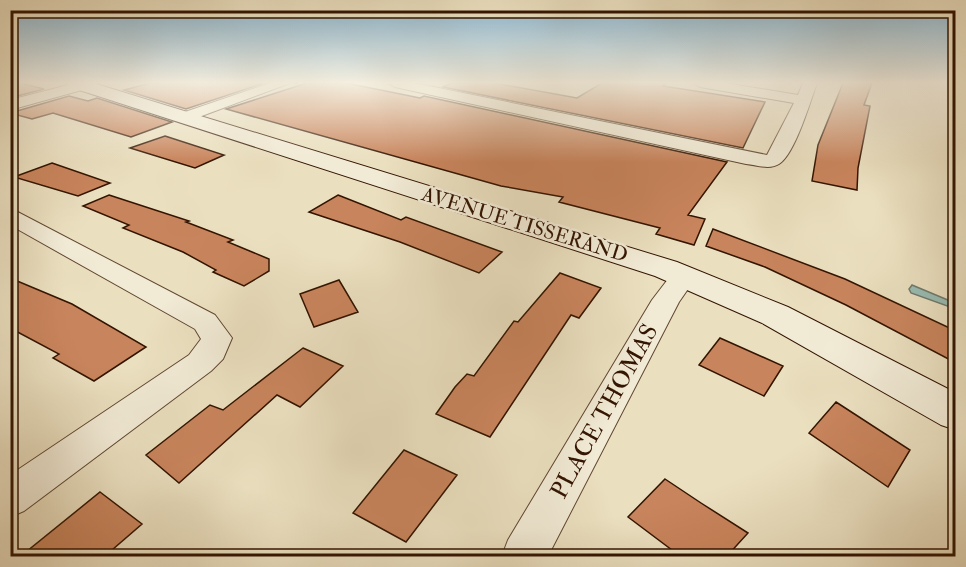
<svg xmlns="http://www.w3.org/2000/svg" width="966" height="567" font-family="'IM FELL Double Pica',serif">
  <style>
    .water { fill: #98bcb3; stroke: #70796c; stroke-width: 1.5 }
    .building { fill: #c8845c; stroke: #331401; stroke-width: 1.5 }
    .lines { fill: none; stroke-linecap: round; stroke-linejoin: round }
    .street-casing { stroke: #614730; stroke-width: 2 }
    .secondary-casing { stroke: #331401; stroke-width: 2 }
    .street { fill: #f1ead5; fill-rule: evenodd }
    .secondary { fill: #f1ead5; fill-rule: evenodd }
    .labels { text-anchor: middle; stroke-width: 5; stroke-linejoin: round; paint-order: stroke }
    .street-label { font-size: 20px; fill: #331401; stroke: #f1ead5 }
    .near-street-label { font-size: 24px; fill: #331401; stroke: #f1ead5 }
  </style>
  <rect width="100%" height="100%" fill="#eadfbf"/>
  <filter id="stains"><feTurbulence type="fractalNoise" baseFrequency=".00333" numOctaves="4"/><feColorMatrix values="0 0 0 0 .2 0 0 0 0 .09 0 0 0 0 .02 0 0 0 .5 -.17"/></filter>
  <radialGradient id="worn" r=".72"><stop offset=".6" stop-color="#630" stop-opacity="0"/><stop offset="1" stop-color="#630" stop-opacity=".3"/></radialGradient>
  <path class="water" d="M912,285L955,303L950,307L911,293L909,289Z"/>
  <path class="building" d="M10,83H20L44,89L10,98Z
    M150,83H264L186,109L124,90Z
    M307,83H346L420,98L424,96L727,162L688,215L705,219L694,245L656,234L660,228L559,202L563,197L501,186L226,109Z
    M451,83H494L577,98L602,83H666L663,86L765,102L743,148L443,87Z
    M843,83H872L864,105L870,106L858,168L857,190L812,181L818,145Z
    M69,96L88,101L97,98L172,122L131,137L53,113L32,119L10,113Z
    M165,136L224,155L195,168L130,148Z
    M52,163L110,183L78,196L14,177Z
    M109,195L189,221L186,222L233,240L228,242L269,259V271L244,286L213,272L216,270L183,252L123,228L129,225L83,206Z
    M338,195L401,220L406,217L502,252L479,273L400,242L309,212Z
    M713,229L845,279L956,331V363L846,305L765,267L706,246Z
    M560,273L601,288L579,318L571,315L490,437L436,414L455,387L467,374L474,376L514,321L518,322Z
    M10,278L72,304L146,347L94,381L53,358L59,354L10,328Z
    M339,280L358,312L314,327L300,294Z
    M720,338L783,366L764,396L699,365Z
    M303,348L343,366L300,407L277,395L179,483L146,455L210,405L223,410Z
    M836,402L910,450L888,487L809,433Z
    M404,450L457,475L406,542L353,513Z
    M665,479L701,503L748,533L727,556H680L628,517Z
    M100,492L142,524L105,556H21Z"/>
  <g class="lines">
    <defs>
      <path id="street" d="M76,83L91,85L89,88L10,110V100Z
        M270,83H290L191,120H179L177,117L179,114Z
        M388,83H414L767,155L794,103L700,87L693,83H725L798,95L803,83H817C810,102 795,154 779,164C770,170 756,165 746,164L395,87Z
        M10,208L215,315L232,338L223,359L211,371L24,511L10,517V475L189,355L201,339L195,329L10,225Z
        M684,268L693,270L697,276L679,302L548,556H502L508,540L652,300L675,270Z"/>
      <path id="secondary" d="M67,83H93L677,262L788,307L956,393V430L941,425L762,323L655,276L70,87Z"/>
    </defs>
    <use href="#street" class="street-casing"/>
    <use href="#secondary" class="secondary-casing"/>
    <use href="#street" class="street"/>
    <use href="#secondary" class="secondary"/>
  </g>
  <linearGradient id="sky" x2="0" y2="1"><stop stop-color="#88b7d3"/><stop offset="0.51" stop-color="#f6f1e2"/><stop offset="1" stop-color="#f6f1e2" stop-opacity="0"/></linearGradient>
  <rect width="966" height="162" fill="url(#sky)"/>
  <g class="labels">
    <g class="street-label">
      <text transform="translate(525 224) rotate(17)" y="7">AVENUE TISSERAND</text>
    </g>
    <g class="near-street-label">
      <text transform="translate(604 411) rotate(-61)" y="8">PLACE THOMAS</text>
    </g>
  </g>
  <rect width="966" height="567" fill="none" stroke="#eadfbf" stroke-width="36"/>
  <rect x="12" y="12" width="942" height="543" fill="none" stroke="#331401" stroke-width="3"/>
  <rect x="18" y="18" width="930" height="531" fill="none" stroke="#331401" stroke-width="1.5"/>
  <rect width="100%" height="100%" filter="url(#stains)"/>
  <rect width="100%" height="100%" fill="url(#worn)"/>
</svg>
